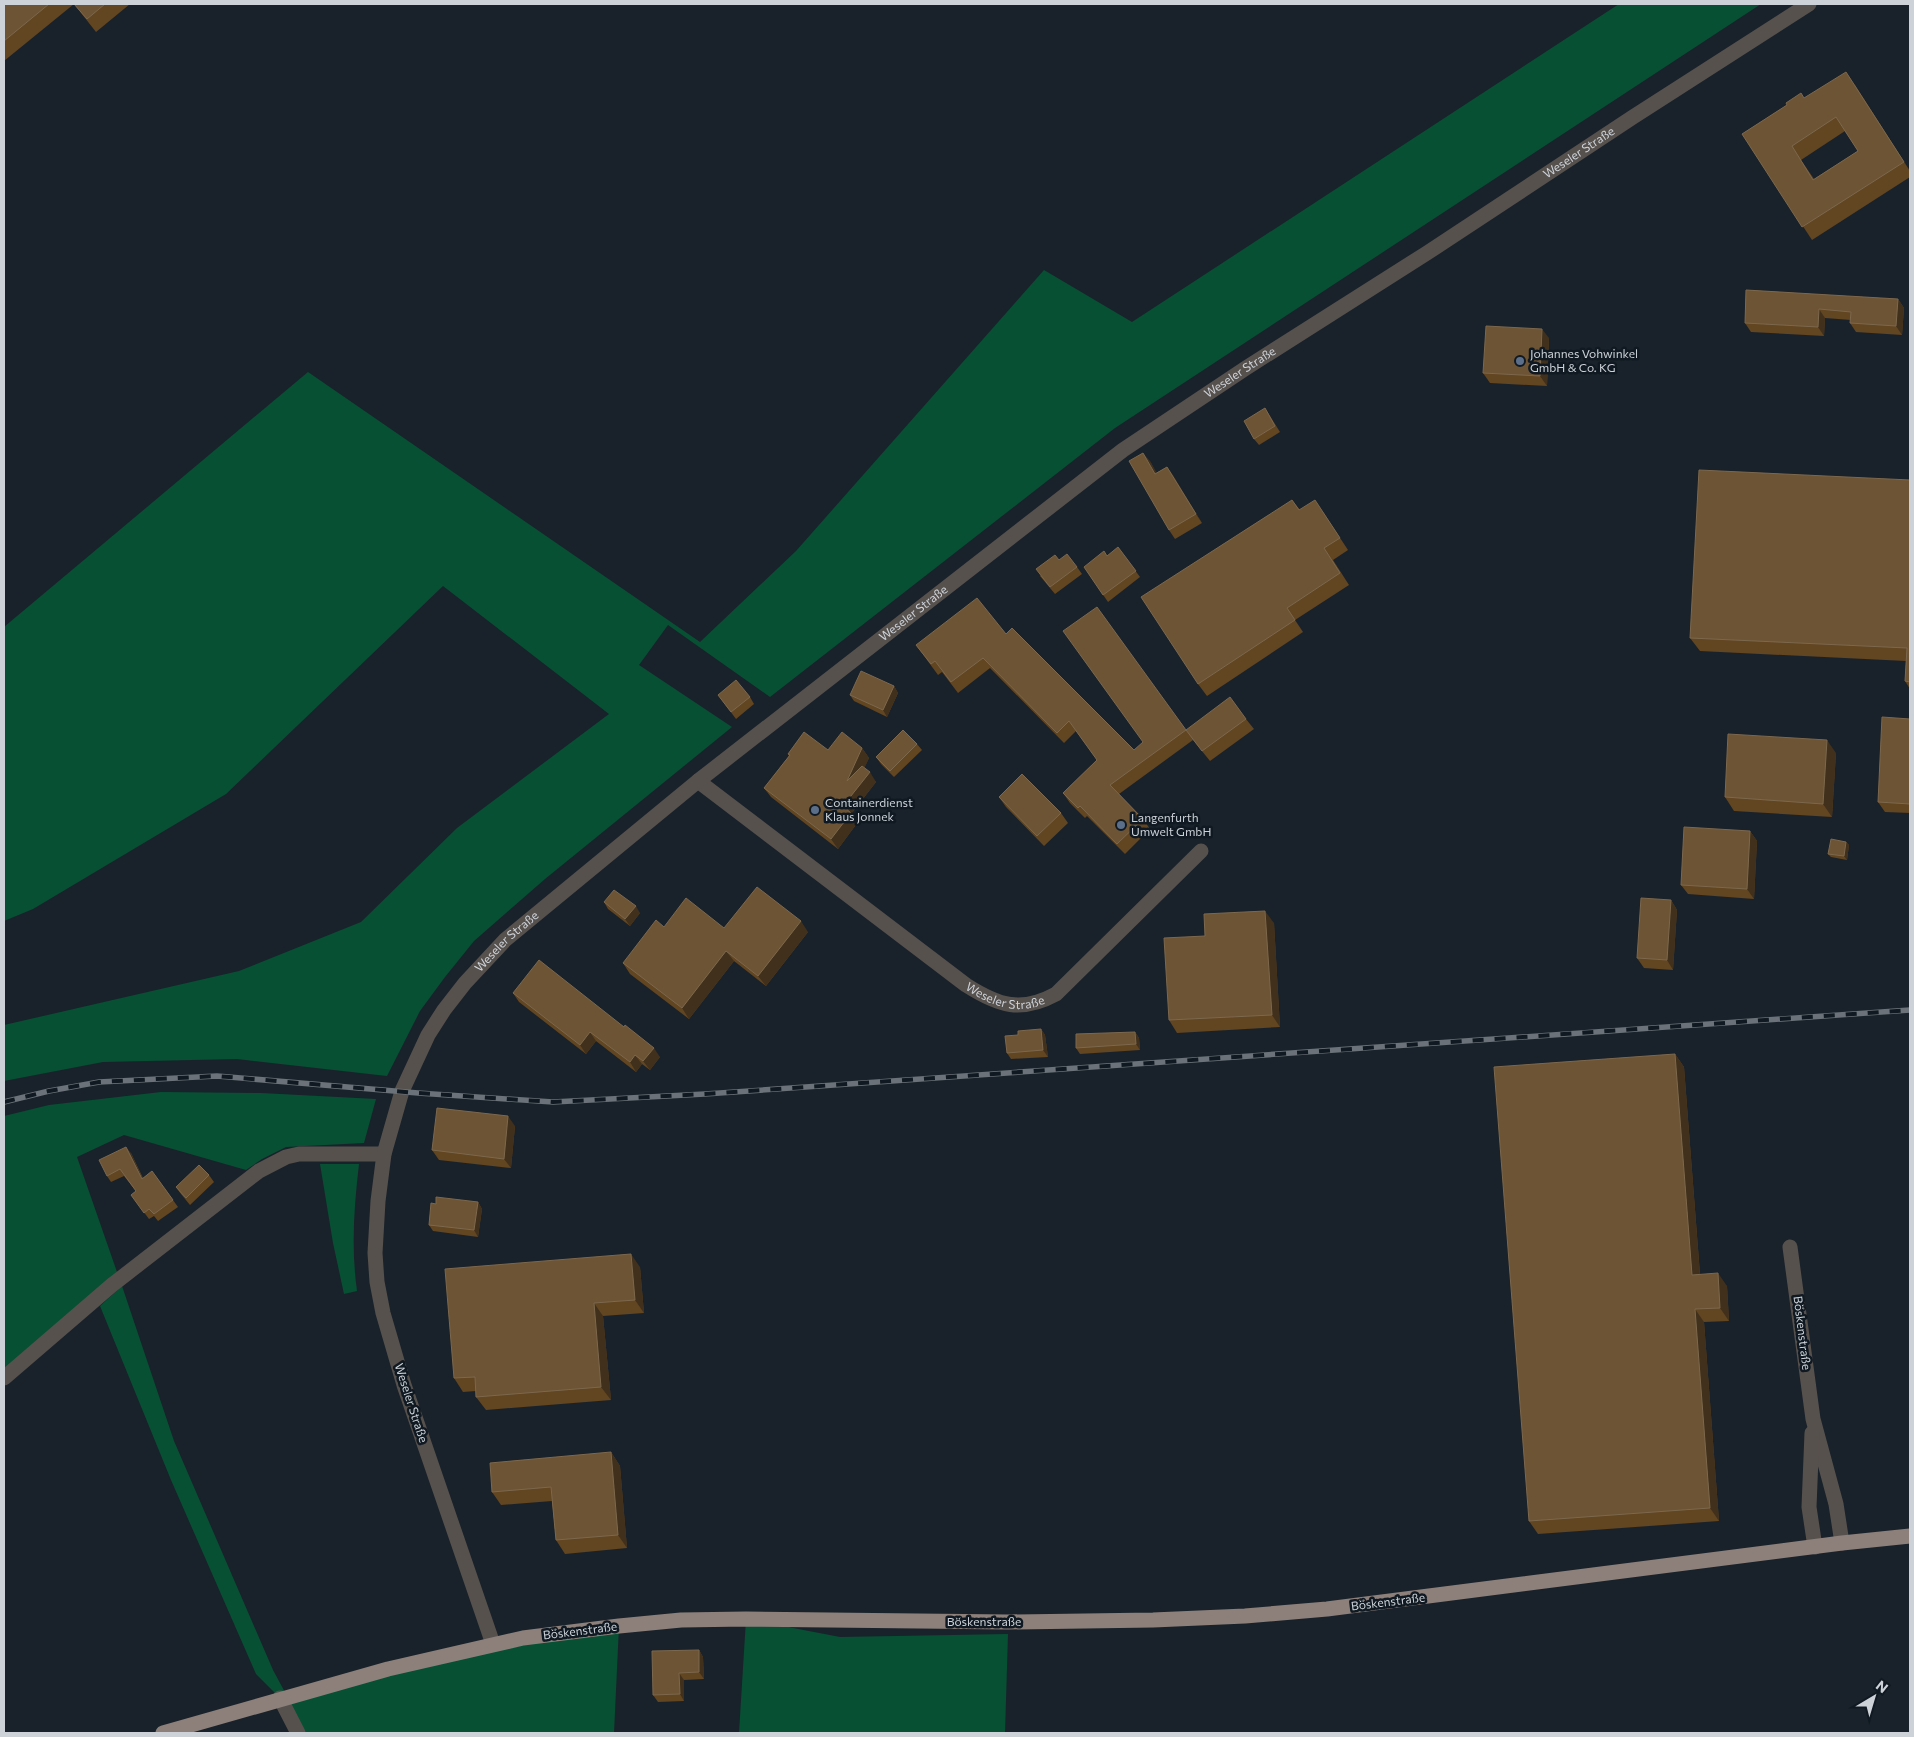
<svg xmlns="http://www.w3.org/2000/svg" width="1914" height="1737" font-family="Commissioner,sans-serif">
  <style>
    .green { fill: #075034 }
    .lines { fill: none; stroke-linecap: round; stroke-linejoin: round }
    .minor { stroke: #57514e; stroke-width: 15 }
    .major { stroke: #8d807b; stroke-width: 15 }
    .rail-casing { stroke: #6b7279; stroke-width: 5.5 }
    .rail { stroke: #101921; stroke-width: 4; stroke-dasharray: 11; stroke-linecap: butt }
    .wall { fill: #624521; fill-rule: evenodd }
    .shaded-wall { fill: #40301c }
    .building { fill: #6d5434; stroke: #7c684e; fill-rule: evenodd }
    .service-dot { fill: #5c6f8a; stroke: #101921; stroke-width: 2 }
    .labels { text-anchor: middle; stroke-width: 5; stroke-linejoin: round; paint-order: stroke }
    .street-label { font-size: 12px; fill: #ccd2d8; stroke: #101921 }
    .poi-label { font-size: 12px; fill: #ccd2d8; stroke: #101921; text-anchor: start }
  </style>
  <rect width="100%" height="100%" fill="#19222a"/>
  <path class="green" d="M1619,4H1761L1115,428L770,697L668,625L639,665L732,727L545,879L474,941L445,977L420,1011L387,1076L237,1059L103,1062L4,1081V1025L239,971L361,922L457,828L609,714L443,586L226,794L33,909L4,921V627L308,372L700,642L796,551L1044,270L1132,322Z
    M161,1092L261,1093L376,1099L364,1143L286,1147L262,1159L246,1170L124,1135L77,1157L117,1272L4,1369V1116L49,1105Z
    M320,1164H359C354,1207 351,1248 357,1291L344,1294L333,1243Z
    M122,1286L174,1441L273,1670L287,1696L493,1644L619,1626L614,1733H298L280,1698L256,1674L171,1480L100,1306Z
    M746,1619L840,1637L1008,1634L1005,1733H739Z"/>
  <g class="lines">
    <g class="minor">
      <path id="s1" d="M698,781L966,985C999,1006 1021,1013 1056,994L1201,851"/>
      <path d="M1790,1247L1813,1419L1836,1504L1842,1543"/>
      <path d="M4,1378L112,1285L259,1171L286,1157L299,1154H384"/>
      <path d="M1812,1433L1809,1507L1815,1547"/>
      <path id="s2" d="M493,1644L404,1385L383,1313L377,1282L375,1253L378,1201L384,1154L402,1091L428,1035L444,1010L465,983L505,940L698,781L1123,450L1246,368L1427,253L1633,117L1809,4"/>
      <path d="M280,1698L298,1733"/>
    </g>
    <path class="major" d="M163,1733L388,1669L523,1638L619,1626L681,1620L746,1619L1008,1622L1153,1620L1245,1616L1327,1609L1842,1543L1910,1536"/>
    <defs>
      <path id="rail" d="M4,1102L49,1091L99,1082L217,1076L418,1093L553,1102L705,1094L1910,1010"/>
    </defs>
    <use href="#rail" class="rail-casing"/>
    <use href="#rail" class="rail"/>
  </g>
  <path class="wall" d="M4,4H130L96,32L74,4L4,61Z
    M1855,85L1910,171V177L1812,240L1742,134L1787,105L1805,98ZM1845,131L1858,151L1814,179L1801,160Z
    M1746,290L1898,299L1904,308L1902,335L1856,332L1850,323L1851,320L1825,318L1824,336L1751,332L1745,323Z
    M1549,338L1547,386L1490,383L1483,373Z
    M1265,408L1280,432L1259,445L1254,439Z
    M1150,461L1156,473L1167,467L1202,523L1175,539L1169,530Z
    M1910,480V689L1905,681L1906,661L1700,651L1690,638Z
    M1292,500L1300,510L1323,512L1348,550L1333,560L1349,585L1295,620L1303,632L1207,696L1198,684Z
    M1118,547L1140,577L1108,602L1084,567L1107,556Z
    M1059,560L1077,567L1082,574L1055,594L1040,576Z
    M1006,634L1134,750L1186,730L1246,719L1254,729L1210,761L1193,740L1119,794L1143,819L1150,829L1125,854L1087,816L1085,818L1070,803L1063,793L1097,760L1076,731L1064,743L990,668L958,693L942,672L938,675L916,645Z
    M894,686L898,693L887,717L854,701L850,695Z
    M718,695L750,697L754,704L736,719Z
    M1910,719V813L1885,812L1878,802Z
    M917,744L922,750L894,777L881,764L876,757Z
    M862,748L869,758L864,768L876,782L852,813L858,822L838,849L771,797L764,788L789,756L788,754L828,750Z
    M1836,753L1832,817L1734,811L1725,797Z
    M999,797L1061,813L1068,823L1044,846L1006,807Z
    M1750,831L1757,841L1754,899L1688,894L1681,885Z
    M1846,842L1849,845L1847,860L1831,857L1828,854Z
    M1671,900L1677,910L1673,970L1644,968L1637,958Z
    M604,902L640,913L630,926L608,909Z
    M1274,923L1280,1027L1177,1033L1169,1020L1205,936Z
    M664,927L724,928L808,932L766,986L734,961L689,1019L630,974L623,963Z
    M513,993L660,1057L650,1070L642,1064L636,1072L596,1041L586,1054L519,1002Z
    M1041,1029L1045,1035L1048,1057L1011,1059L1007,1053Z
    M1135,1032L1139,1038L1140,1050L1080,1054L1076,1048Z
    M1675,1054L1684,1067L1700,1274L1727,1286L1729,1321L1704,1322L1719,1521L1538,1534L1529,1521Z
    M515,1126L511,1168L439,1160L432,1150Z
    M131,1153L143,1178L152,1171L178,1207L158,1221L154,1216L149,1219L131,1195L136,1191L124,1176L111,1182L107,1176Z
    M209,1175L214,1182L190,1205L181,1194L176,1187Z
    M478,1202L482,1209L478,1237L433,1231L429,1225L436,1204Z
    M640,1267L644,1313L603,1316L611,1400L486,1410L476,1397V1391L463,1392L454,1378Z
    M611,1452L620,1466L627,1548L565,1554L556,1540L552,1501L501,1505L492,1492Z
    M699,1650L703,1657L704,1679L684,1680V1701L658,1702L653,1695Z"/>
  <path class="shaded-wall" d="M1846,72L1855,85L1910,171L1904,162Z
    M1898,299L1904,308L1902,335L1896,326Z
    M1819,309L1825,318L1824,336L1818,327Z
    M1542,329L1549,338L1547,386L1540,376Z
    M1143,453L1150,461L1162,482L1155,474Z
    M1167,467L1173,475L1202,523L1196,514Z
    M894,686L898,693L887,717L883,710Z
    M1827,740L1836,753L1832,817L1823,804Z
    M862,748L869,758L854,791L847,781Z
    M870,772L876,782L852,813L858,822L838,849L831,839L843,806Z
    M1750,831L1757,841L1754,899L1747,889Z
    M1846,842L1849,845L1847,860L1844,856Z
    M1671,900L1677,910L1673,970L1667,960Z
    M636,906L640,913L630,926L625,919Z
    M1265,911L1274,923L1280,1027L1272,1015Z
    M801,921L808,932L766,986L758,976Z
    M726,951L734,961L689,1019L682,1008Z
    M1041,1029L1045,1035L1048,1057L1043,1050Z
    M590,1032L596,1041L586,1054L580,1045Z
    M1135,1032L1139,1038L1140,1050L1136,1044Z
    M654,1048L660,1057L650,1070L643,1061Z
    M1675,1054L1684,1067L1701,1288L1692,1275Z
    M635,1055L642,1064L636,1072L630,1062Z
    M508,1116L515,1126L511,1168L504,1159Z
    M126,1147L131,1153L146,1186L142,1179Z
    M478,1202L482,1209L478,1237L474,1230Z
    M631,1254L640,1267L644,1313L635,1300Z
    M1718,1273L1727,1286L1729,1321L1720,1308Z
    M594,1303L603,1316L611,1400L601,1387Z
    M1695,1309L1704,1322L1719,1521L1710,1508Z
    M611,1452L620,1466L627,1548L618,1535Z
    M699,1650L703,1657L704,1679L699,1672Z
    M679,1673L684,1680V1701L680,1694Z"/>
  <path class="building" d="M4,4H49L4,41Z
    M74,4H105L87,19Z
    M1846,72L1904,162L1802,227L1742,134L1787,105L1786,103L1801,93L1804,98ZM1836,117L1858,151L1813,180L1792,146Z
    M1746,290L1898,299L1896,326L1850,323L1851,312L1819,309L1818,327L1745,323Z
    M1486,326L1542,329L1540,376L1483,373Z
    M1265,408L1275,426L1254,439L1244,421Z
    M1143,453L1155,474L1167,467L1196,514L1169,530L1129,461Z
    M1699,470L1910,480V682L1905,681L1907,648L1690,638Z
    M1292,500L1299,510L1315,500L1340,538L1324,548L1340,573L1287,608L1295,620L1198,684L1141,597Z
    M1118,547L1136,571L1103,595L1084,567L1104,551L1107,556Z
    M1067,554L1077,567L1050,587L1036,569L1055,555L1059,560Z
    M977,598L1006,634L1012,628L1134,750L1143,742L1063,631L1097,607L1186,730L1230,697L1246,719L1202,751L1186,730L1110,785L1143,819L1117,844L1080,806L1078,808L1063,793L1097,760L1069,721L1057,733L983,658L951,682L935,661L931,664L916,645Z
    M861,671L894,686L883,710L850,695Z
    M736,680L750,697L731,712L718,695Z
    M1882,717L1910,719V804L1878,802Z
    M903,730L917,744L890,771L876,757Z
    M804,732L828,750L842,732L862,748L847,781L862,766L870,772L843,806L851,813L831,839L764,788L790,755L788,754Z
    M1728,734L1827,740L1823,804L1725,797Z
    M1022,774L1061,813L1037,836L999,797Z
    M1684,827L1750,831L1747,889L1681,885Z
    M1831,839L1846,842L1844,856L1828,854Z
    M757,887L801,921L758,976L726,951L682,1008L623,963L656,920L664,927L686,898L724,928Z
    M614,890L636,906L625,919L604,902Z
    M1641,898L1671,900L1667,960L1637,958Z
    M1265,911L1272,1015L1169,1020L1164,938L1205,936L1204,914Z
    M539,960L624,1027L625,1025L654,1048L643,1061L635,1055L630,1062L590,1032L580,1045L513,993Z
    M1041,1029L1043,1050L1007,1053L1005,1036L1018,1035V1031Z
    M1135,1032L1136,1044L1076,1048V1034Z
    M1675,1054L1692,1275L1718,1273L1720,1308L1695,1309L1710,1508L1529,1521L1494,1067Z
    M437,1108L508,1116L504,1159L432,1150Z
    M126,1147L142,1179L152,1171L173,1200L154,1214L149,1209L144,1213L131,1195L136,1191L120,1169L107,1176L99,1160Z
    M199,1165L209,1175L186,1198L176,1187Z
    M436,1197L478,1202L474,1230L429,1225L431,1203L436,1204Z
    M631,1254L635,1300L594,1303L601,1387L476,1397L475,1377L454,1378L445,1269Z
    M611,1452L618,1535L556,1540L551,1487L492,1492L490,1463Z
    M699,1650V1672L679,1673L680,1694L653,1695L652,1651Z"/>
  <g class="service-dot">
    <circle cx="1520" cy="361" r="5"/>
    <circle cx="815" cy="810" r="5"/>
    <circle cx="1121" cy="825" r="5"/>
  </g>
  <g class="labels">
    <g class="street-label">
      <text dy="4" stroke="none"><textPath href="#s2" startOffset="2092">Weseler Straße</textPath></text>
      <text dy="4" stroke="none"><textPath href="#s2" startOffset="1688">Weseler Straße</textPath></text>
      <text dy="4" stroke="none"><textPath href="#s2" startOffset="1282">Weseler Straße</textPath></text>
      <text dy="4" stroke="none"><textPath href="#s2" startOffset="759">Weseler Straße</textPath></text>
      <text dy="4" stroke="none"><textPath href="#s1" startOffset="379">Weseler Straße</textPath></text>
      <text transform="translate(1802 1333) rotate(83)" y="4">Böskenstraße</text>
      <text transform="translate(411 1403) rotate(72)" y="4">Weseler Straße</text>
      <text transform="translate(1388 1602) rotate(-7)" y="4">Böskenstraße</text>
      <text x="984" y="1626">Böskenstraße</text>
      <text transform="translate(580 1631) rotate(-7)" y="4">Böskenstraße</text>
    </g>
    <g class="poi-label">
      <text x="1530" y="358">Johannes Vohwinkel<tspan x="1530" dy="14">GmbH &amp; Co. KG</tspan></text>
      <text x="825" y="807">Containerdienst<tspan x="825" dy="14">Klaus Jonnek</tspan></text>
      <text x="1131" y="822">Langenfurth<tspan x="1131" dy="14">Umwelt GmbH</tspan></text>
    </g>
  </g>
  <rect width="1914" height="1737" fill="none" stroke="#ccd2d8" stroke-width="10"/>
  <g transform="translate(1874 1697) rotate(38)" stroke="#101921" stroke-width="4" paint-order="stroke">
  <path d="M0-4L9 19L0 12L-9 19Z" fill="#ccd2d8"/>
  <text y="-8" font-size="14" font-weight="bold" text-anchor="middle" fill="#ccd2d8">N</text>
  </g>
</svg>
